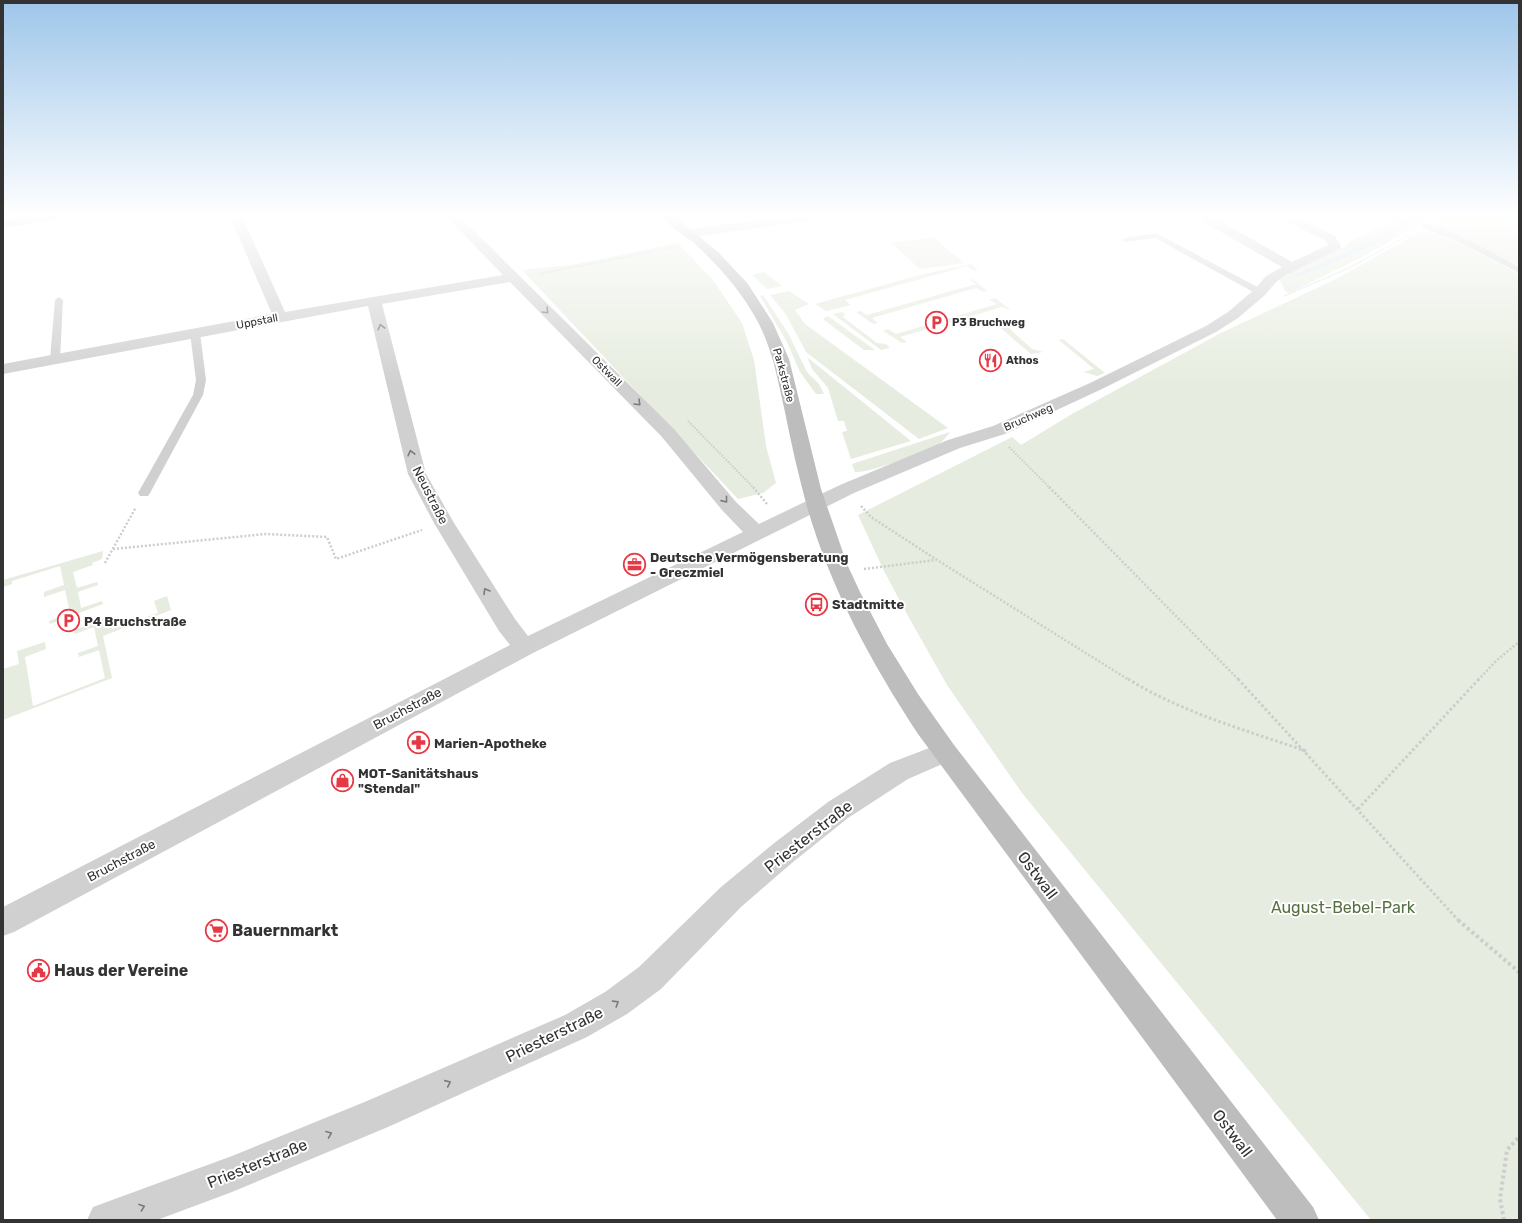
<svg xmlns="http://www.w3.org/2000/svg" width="1522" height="1223" font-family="Rubik,sans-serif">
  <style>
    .green { fill: #e6ecdf }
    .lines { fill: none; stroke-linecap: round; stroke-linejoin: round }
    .stream { fill: #cfe2ee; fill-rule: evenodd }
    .river { fill: #cfe2ee; fill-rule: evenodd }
    .path-far4 { stroke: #cdcdcd; stroke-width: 1.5; stroke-dasharray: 1 1; stroke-linecap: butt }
    .path-far3 { stroke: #cdcdcd; stroke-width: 2; stroke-dasharray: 1.5 1.5; stroke-linecap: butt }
    .path-far2 { stroke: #cdcdcd; stroke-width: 2.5; stroke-dasharray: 2 2; stroke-linecap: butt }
    .path-far1 { stroke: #cdcdcd; stroke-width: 3; stroke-dasharray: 2.5 2.5; stroke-linecap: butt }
    .path { stroke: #cdcdcd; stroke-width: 4; stroke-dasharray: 3 3; stroke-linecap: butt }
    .service { fill: #d0d0d0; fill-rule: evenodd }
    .minor { fill: #d0d0d0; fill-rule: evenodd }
    .secondary { fill: #bdbdbd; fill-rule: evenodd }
    .oneway { stroke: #7a7a7a }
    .labels { text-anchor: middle; stroke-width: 4; stroke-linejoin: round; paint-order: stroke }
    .far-street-label { font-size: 11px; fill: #333; stroke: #fff }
    .far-poi-label { font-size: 11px; font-weight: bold; fill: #333; stroke: #fff; text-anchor: start }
    .street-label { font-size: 13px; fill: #333; stroke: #fff }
    .poi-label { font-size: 13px; font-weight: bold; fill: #333; stroke: #fff; text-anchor: start }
    .near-street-label { font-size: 16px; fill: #333; stroke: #fff }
    .near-park-label { font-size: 16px; fill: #56703f; stroke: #fff }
    .near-poi-label { font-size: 16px; font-weight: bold; fill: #333; stroke: #fff; text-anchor: start }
  </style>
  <rect width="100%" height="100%" fill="#fff"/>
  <path class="green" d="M1387,214H1435L1423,223L1362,257L1290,293L1285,291L1279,278L1343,248L1350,242L1395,218Z
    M1442,214H1519V267L1465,239L1431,226Z
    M1420,232H1427L1444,235L1519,274V1220H1371L1022,793L947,685L908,616L884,571L858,515L1012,437L1021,445L1072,414L1219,334L1336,279Z
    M933,237L964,263L920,269L891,243Z
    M678,243L713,280L742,323L754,360L766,446L776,483L763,493L738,499L522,270L571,265Z
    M971,264L978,270L975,271L967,266L845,300L851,305L826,311L815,304L924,274Z
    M764,272L782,286L767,289L752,275Z
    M973,279L987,291L983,292L976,288L872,318L878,323L873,324L856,312L860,311L867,315L976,284L970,280Z
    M789,291L809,304L795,310L805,324L948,428L919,439L806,352L785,313L770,295Z
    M763,295L788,333L807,372L819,384L824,394H816L800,372L787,342L760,296Z
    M995,298L1011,310L1002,307L900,337L907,342L902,343L883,331L888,329L896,334L997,304L989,300Z
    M842,312L845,314L843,317L877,343L886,344L890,348L881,350L833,314Z
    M828,316L875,350H864L824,320V318Z
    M1006,323L1011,325L1010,329L1032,349L1043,352L1031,354L997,325Z
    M1063,339L1105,373L1097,376L1084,372L1094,369L1059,340Z
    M807,357L911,441L851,459L842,432L847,431L844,421H838L828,388L812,369Z
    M950,432C947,436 943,441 939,444C924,452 871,473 855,472L852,464Z
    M103,551L102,559L92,563L93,565L73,572L77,588L97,582L98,585L78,592L81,608L102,601L103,604L50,624L49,621L70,613L65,590L44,597V592L64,585L60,566L12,581V584L3,587V580Z
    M167,596L171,610L103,636L112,678L3,720V669L19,664L17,651L45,642L46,649L25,657L33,706L105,678L99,650L79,657L78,653L98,646L94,627L75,634L74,630L108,617L112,629L158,613L154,601Z"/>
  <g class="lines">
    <path class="stream" d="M1415,214H1420C1390,243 1337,260 1299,276L1295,275L1374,240L1403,223Z"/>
    <path class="river" d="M1497,214H1519V226L1501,220Z"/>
    <path class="path-far4" d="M539,274L675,247
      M1284,296L1349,268L1411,234"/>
    <path class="path-far3" d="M688,421L754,488
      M1009,447L1050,488"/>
    <path class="path-far2" d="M753,487L767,504
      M1049,487L1239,680
      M861,506L871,517L937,560L1129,680
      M113,549L266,534L327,537L336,559L422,530
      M105,563L136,507
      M864,569L936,560
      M1478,680L1497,660L1519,642"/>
    <path class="path-far1" d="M1128,679C1183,713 1245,730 1306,751
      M1238,679L1459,921
      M1358,809L1479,679"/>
    <path class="path" d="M1458,920L1519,972
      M1504,1220L1500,1199L1507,1150L1519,1137"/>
    <path class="service" d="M1422,224C1438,221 1502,258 1519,267V273L1453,239L1422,228Z
      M1156,233L1263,290L1264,292L1260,295L1257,294L1155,238L1125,242L1121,240L1125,238Z
      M59,297L63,300L60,359L55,362L50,359L55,300Z
      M195,330L200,333L206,380L203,395L150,493L148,496H140L138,493L193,395L196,380L190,333Z"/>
    <path class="minor" d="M229,214H241L285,312L503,275L444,214H457L674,429L736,502L759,524L840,485L948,440L993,426L1090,383L1206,326L1228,312L1255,289L1266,276L1282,267L1205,223L1203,220L1205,217H1213L1292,262L1328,245L1326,241L1278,217L1276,214H1291L1335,236L1341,246L1340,249L1284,276L1276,282L1265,295L1238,318L1216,332L1102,389L1005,434L960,448L854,493L533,653L14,932L3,936V907L510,645L499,631L434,523L408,474L368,306L3,374V364L272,314ZM510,282L662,437L722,510L743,532L528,636L515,619L454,523L426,474L382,304Z
      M803,214H835L833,217L829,218L691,237L687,236L685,233L687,230L691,229Z
      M945,742L954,745L958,752L954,759L908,779L848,818L793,862L741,907L661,989L627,1014L587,1037L388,1127L232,1192L157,1220H87L93,1207L232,1156L367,1101L565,1015L605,992L639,967L721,887L773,844L828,802L890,763Z"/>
    <path class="secondary" d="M42,214H71L69,217L65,218L3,228V220Z
      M659,214H673L719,253L748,284L773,323L789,359L821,489L847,564L860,592L887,644L918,694L954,745L1313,1207L1319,1220H1277L918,734C871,662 829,586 806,503C798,473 791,443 785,412C778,381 773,351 758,322C742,292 719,266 694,243C684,235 666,224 659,214Z"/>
  </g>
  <defs><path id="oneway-chevron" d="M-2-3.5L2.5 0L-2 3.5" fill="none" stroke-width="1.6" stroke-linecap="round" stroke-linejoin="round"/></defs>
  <g class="oneway">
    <use href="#oneway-chevron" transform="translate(546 311) rotate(45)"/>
    <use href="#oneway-chevron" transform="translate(381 327) rotate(-104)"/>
    <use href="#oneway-chevron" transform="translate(638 403) rotate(45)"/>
    <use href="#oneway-chevron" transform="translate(411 453) rotate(-104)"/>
    <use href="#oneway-chevron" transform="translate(725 500) rotate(51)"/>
    <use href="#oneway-chevron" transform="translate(486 591) rotate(-121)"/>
    <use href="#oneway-chevron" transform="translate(616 1003) rotate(-32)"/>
    <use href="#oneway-chevron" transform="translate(448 1083) rotate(-24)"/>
    <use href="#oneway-chevron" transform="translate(329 1134) rotate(-22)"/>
    <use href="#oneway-chevron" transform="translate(142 1207) rotate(-20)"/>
  </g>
  <linearGradient id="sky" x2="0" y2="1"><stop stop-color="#9ec6ea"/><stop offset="0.56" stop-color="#fff"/><stop offset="1" stop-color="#fff" stop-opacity="0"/></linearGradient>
  <rect width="1522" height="385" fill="url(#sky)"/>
  <defs>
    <symbol id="parking-ring" viewBox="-11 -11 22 22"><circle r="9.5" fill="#fff" stroke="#e63946" stroke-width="1.5"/><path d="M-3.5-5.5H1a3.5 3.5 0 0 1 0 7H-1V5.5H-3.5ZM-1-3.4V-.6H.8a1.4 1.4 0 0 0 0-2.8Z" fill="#e63946"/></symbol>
    <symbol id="restaurant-ring" viewBox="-11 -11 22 22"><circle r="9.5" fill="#fff" stroke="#e63946" stroke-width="1.5"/><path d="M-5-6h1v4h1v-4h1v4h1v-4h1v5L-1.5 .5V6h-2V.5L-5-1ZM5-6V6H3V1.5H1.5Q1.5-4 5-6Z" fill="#e63946"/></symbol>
    <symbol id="office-ring" viewBox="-11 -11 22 22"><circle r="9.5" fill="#fff" stroke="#e63946" stroke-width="1.5"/><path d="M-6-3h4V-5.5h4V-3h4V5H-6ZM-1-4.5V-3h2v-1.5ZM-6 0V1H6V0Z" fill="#e63946"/></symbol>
    <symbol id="bus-ring" viewBox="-11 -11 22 22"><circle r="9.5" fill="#fff" stroke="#e63946" stroke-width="1.5"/><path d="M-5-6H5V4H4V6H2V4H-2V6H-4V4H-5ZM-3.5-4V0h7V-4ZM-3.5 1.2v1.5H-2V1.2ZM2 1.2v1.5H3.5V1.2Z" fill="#e63946"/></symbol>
    <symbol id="pharmacy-ring" viewBox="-11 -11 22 22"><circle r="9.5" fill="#fff" stroke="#e63946" stroke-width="1.5"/><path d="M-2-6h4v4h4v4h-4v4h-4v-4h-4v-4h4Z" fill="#e63946"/></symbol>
    <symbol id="shop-ring" viewBox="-11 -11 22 22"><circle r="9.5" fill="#fff" stroke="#e63946" stroke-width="1.5"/><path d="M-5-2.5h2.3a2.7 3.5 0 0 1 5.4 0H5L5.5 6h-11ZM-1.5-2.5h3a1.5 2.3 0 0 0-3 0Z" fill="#e63946"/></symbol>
    <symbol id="supermarket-ring" viewBox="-11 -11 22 22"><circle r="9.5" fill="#fff" stroke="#e63946" stroke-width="1.5"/><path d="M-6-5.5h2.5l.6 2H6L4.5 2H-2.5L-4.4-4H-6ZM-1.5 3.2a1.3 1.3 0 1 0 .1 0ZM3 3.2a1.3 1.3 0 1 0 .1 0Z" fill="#e63946"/></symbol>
    <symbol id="civic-ring" viewBox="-11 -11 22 22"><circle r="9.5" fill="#fff" stroke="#e63946" stroke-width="1.5"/><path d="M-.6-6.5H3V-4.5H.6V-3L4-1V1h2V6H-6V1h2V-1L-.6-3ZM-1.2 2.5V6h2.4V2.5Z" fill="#e63946"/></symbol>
  </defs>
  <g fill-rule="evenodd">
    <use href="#parking-ring" x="924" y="310" width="25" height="25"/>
    <use href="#restaurant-ring" x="978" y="348" width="25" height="25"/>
    <use href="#office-ring" x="622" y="552" width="25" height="25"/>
    <use href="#bus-ring" x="804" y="592" width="25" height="25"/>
    <use href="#parking-ring" x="56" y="608" width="25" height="25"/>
    <use href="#pharmacy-ring" x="406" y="730" width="25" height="25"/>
    <use href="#shop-ring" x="330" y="768" width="25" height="25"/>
    <use href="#supermarket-ring" x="204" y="918" width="25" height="25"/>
    <use href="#civic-ring" x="26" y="958" width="25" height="25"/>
  </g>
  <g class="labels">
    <g class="far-street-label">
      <text transform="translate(257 321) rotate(-11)" y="4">Uppstall</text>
      <text transform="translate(607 371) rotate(45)" y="4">Ostwall</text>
      <text transform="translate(784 375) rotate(75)" y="4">Parkstraße</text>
      <text transform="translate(1028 417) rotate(-24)" y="4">Bruchweg</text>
    </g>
    <g class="far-poi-label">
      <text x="952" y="326">P3 Bruchweg</text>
      <text x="1006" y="364">Athos</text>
    </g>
    <g class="street-label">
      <text transform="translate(431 495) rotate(63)" y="5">Neustraße</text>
      <text transform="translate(407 708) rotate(-28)" y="5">Bruchstraße</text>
      <text transform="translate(121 860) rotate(-28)" y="5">Bruchstraße</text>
    </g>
    <g class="poi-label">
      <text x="650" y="562">Deutsche Vermögensberatung<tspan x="650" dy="15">- Greczmiel</tspan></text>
      <text x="832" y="609">Stadtmitte</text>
      <text x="84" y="626">P4 Bruchstraße</text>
      <text x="434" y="748">Marien-Apotheke</text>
      <text x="358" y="778">MOT-Sanitätshaus<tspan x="358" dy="15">"Stendal"</tspan></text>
    </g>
    <g class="near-street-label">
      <text transform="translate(808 836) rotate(-38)" y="6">Priesterstraße</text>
      <text transform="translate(1038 875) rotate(53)" y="6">Ostwall</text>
      <text transform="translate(554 1034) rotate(-26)" y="6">Priesterstraße</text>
      <text transform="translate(1233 1133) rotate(53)" y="6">Ostwall</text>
      <text transform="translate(257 1163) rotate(-22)" y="6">Priesterstraße</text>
    </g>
    <g class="near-park-label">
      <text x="1343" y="913">August-Bebel-Park</text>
    </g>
    <g class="near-poi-label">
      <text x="232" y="936">Bauernmarkt</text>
      <text x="54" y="976">Haus der Vereine</text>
    </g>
  </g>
  <rect width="1522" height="1223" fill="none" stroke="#333333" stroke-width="8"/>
</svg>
